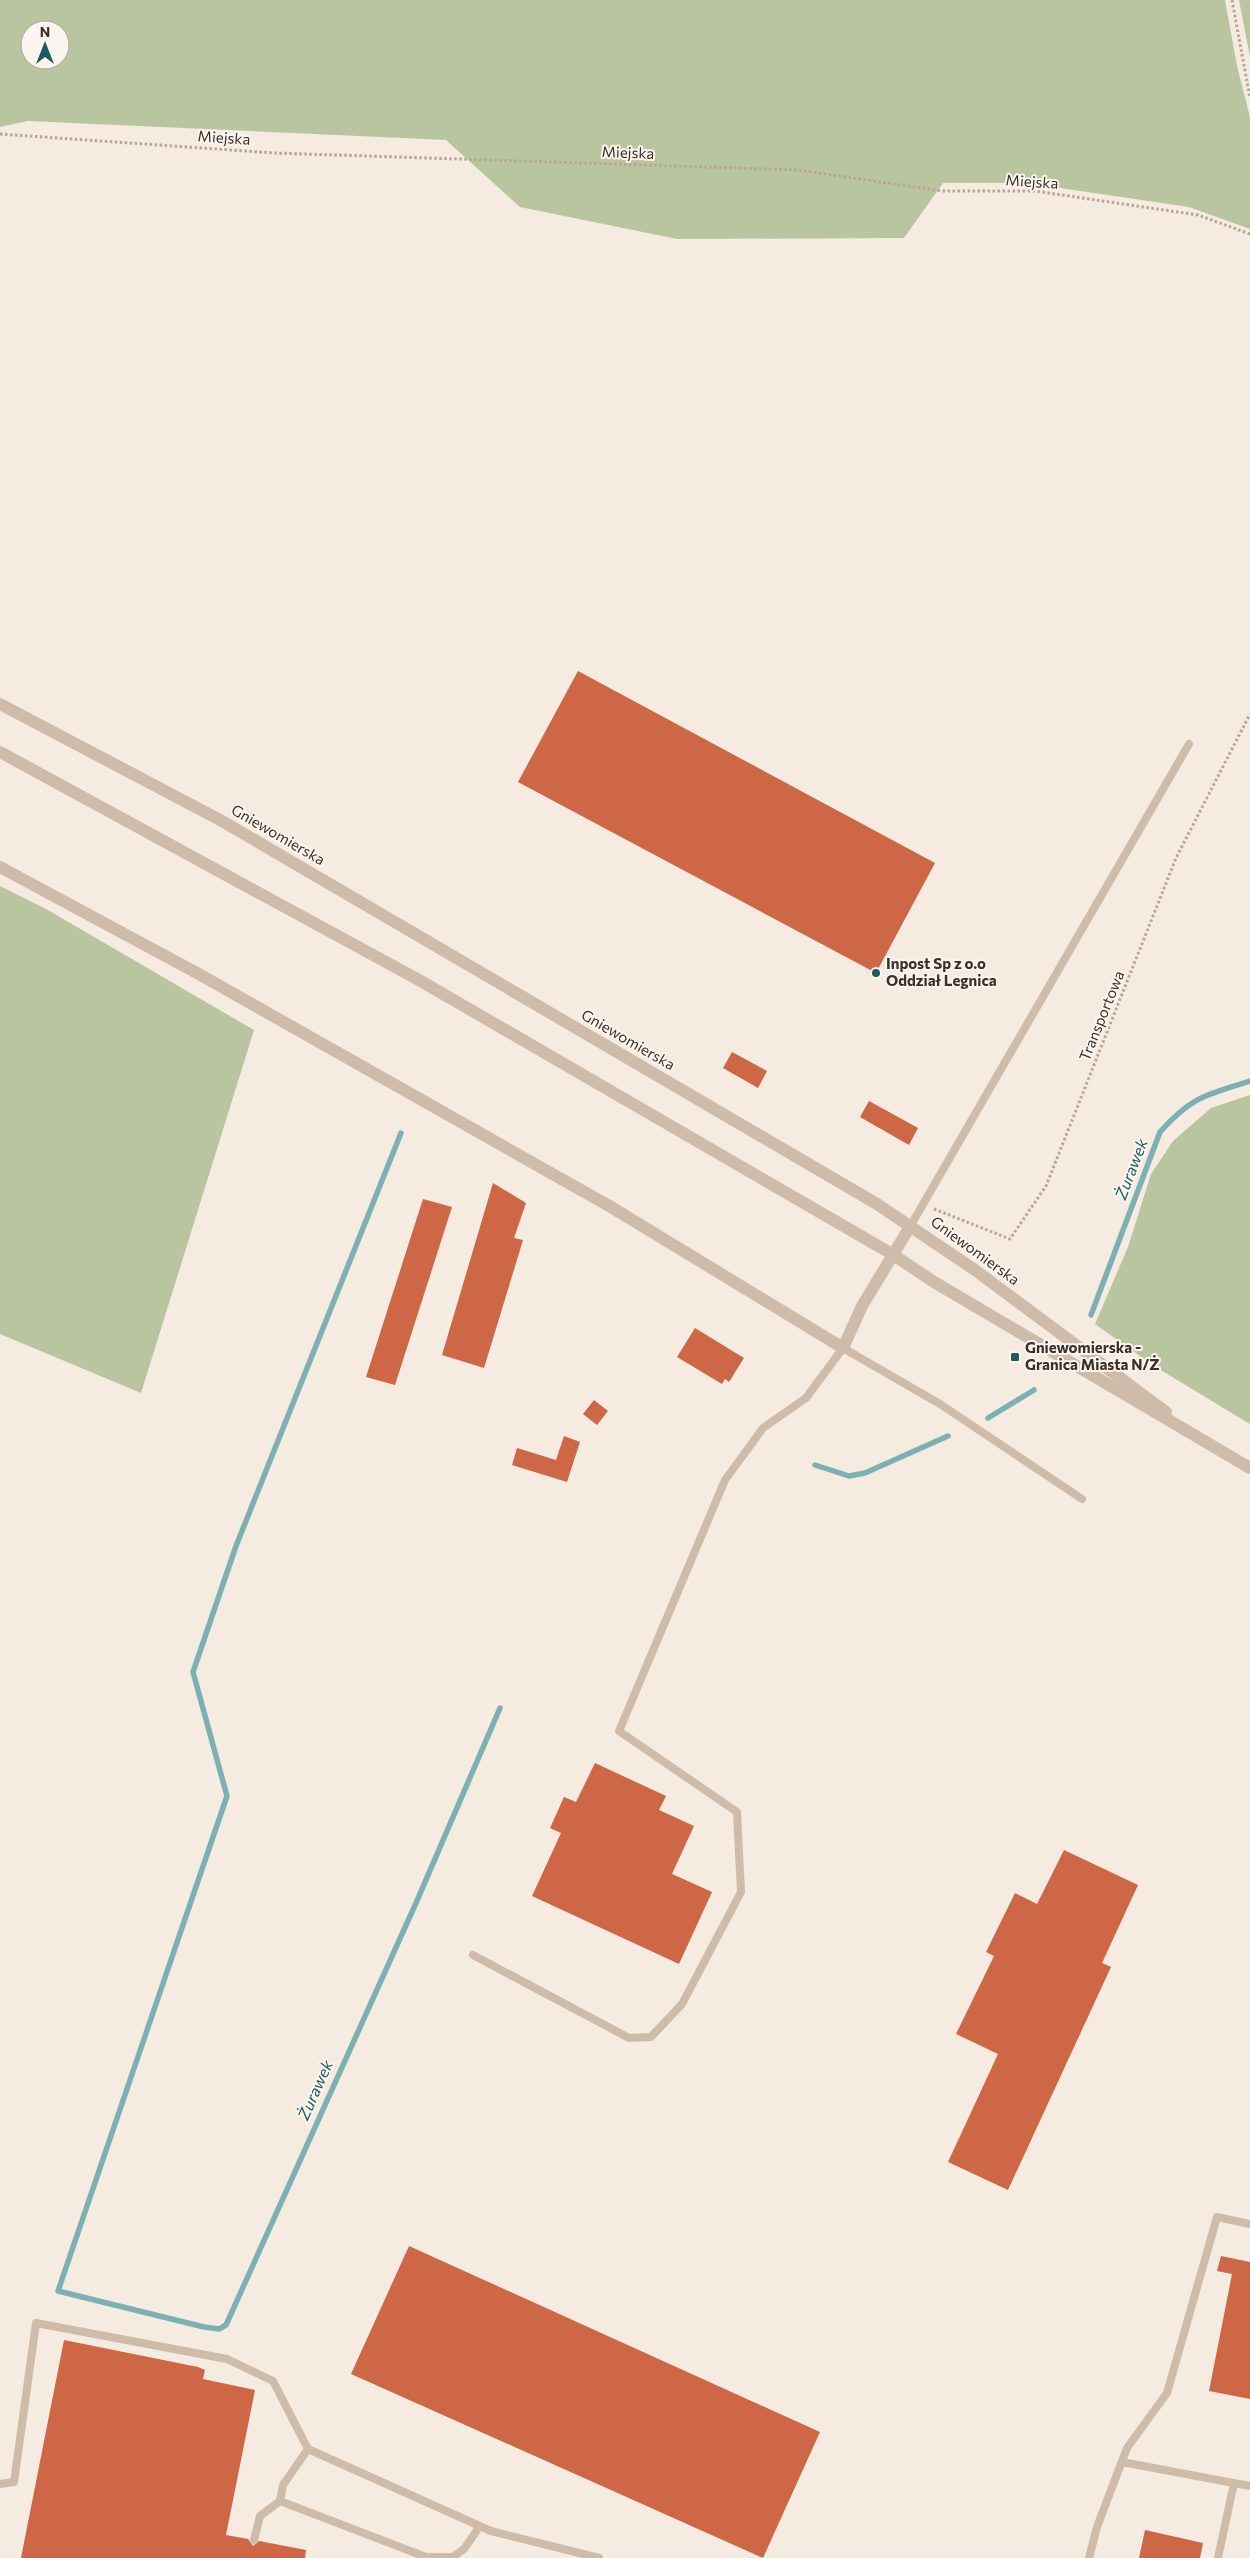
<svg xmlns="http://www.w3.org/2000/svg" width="1250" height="2558" font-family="Commissioner,sans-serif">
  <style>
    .green { fill: #b8c59e; fill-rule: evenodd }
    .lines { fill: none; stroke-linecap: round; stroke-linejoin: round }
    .stream { stroke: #7cb1b4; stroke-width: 5.5 }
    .building { fill: #cd6745 }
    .path { stroke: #baa594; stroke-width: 3; stroke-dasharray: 2.5 2.5; stroke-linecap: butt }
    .service { stroke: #cebbaa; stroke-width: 8 }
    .minor { stroke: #cebbaa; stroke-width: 12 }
    .tertiary { stroke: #cebbaa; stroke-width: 12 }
    .poi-dot { fill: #1c5b60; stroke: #fbf5ed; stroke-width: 2 }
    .labels { text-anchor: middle; stroke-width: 4; stroke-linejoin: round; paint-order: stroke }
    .street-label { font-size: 15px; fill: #3b302a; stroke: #fbf5ed }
    .poi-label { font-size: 15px; font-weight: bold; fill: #3b302a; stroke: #fbf5ed; text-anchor: start }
    .water-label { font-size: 16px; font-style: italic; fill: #1c5b60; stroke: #fbf5ed }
  </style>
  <rect width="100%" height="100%" fill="#f5ebe0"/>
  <path class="green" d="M0,0H1225L1237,66L1250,117V229L1189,207L1026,183H943L904,238L677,239L520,207L446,140L28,121L0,127ZM30,30H60V60H30Z
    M1239,0H1250V57Z
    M0,886L46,909L254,1030L141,1393L0,1334Z
    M1250,1095V1424L1154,1366L1095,1324L1128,1247L1151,1174L1173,1141L1211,1108Z"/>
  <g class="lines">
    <path class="stream" d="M401,1133L236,1546L193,1672L227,1796L58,2291L204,2327L219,2329L226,2325L416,1903L500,1708
      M1091,1315L1160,1132C1192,1096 1206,1095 1250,1081
      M988,1418L1034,1390
      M815,1465L849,1476L865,1473L948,1436"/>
  </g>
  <path class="building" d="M578,671L935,863L876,973L518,782Z
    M732,1052L767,1071L758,1088L723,1068Z
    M869,1101L918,1128L909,1145L860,1117Z
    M493,1183L526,1203L514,1238L523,1240L484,1368L442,1355Z
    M423,1199L452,1207L395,1385L366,1377Z
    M695,1328L744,1358L729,1382L725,1379L722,1384L677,1357Z
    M594,1400L608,1411L597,1425L583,1414Z
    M564,1436L580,1442L567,1482L512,1465L517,1448L556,1460Z
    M595,1763L666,1796L659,1810L694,1826L672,1874L712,1892L679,1964L532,1896L561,1833L550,1828L564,1797L576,1802Z
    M1064,1850L1138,1885L1102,1963L1111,1967L1008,2190L948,2162L998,2054L956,2034L994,1956L986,1952L1015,1893L1037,1904Z
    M409,2246L820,2432L763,2558L351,2374Z
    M1221,2256L1250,2262V2399L1209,2391L1232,2274L1217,2271Z
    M64,2340L198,2367L205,2370L203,2379L255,2390L226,2535L248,2539L253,2546L259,2541L306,2550L305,2558H21Z
    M1145,2530L1203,2543L1200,2558H1139Z"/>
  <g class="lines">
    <path class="path" d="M1232,0L1250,98
      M0,134L274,153L797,170L943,191H1035L1198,215L1250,234
      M934,1209L1010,1239L1046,1186L1176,858L1250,714"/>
    <path class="service" d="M911,1225L1189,744
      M473,1955L629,2038L651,2037L682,2004L741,1892L737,1812L619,1731L725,1480L763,1428L806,1398L843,1348L940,1404L1082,1499
      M308,2449L283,2485L280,2501L426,2557H453L464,2549L480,2526
      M1122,2462L1250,2486
      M0,2484L14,2482L36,2323L227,2359L273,2381L308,2449L491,2531L599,2558
      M254,2540L260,2516L280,2501
      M1089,2558L1097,2527L1127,2448L1167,2393L1217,2217L1250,2224
      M1218,2558L1234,2483"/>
    <path class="minor" d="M0,867L197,973L611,1207L843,1348L862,1306L911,1225"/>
    <path class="tertiary" d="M0,704L222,821L877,1204L975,1270L1166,1412
      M0,752L419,980L892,1254L934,1282L1250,1468"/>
  </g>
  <g class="poi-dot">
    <circle cx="876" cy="973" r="5"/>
    <rect x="1010" y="1352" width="10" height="10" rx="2.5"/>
  </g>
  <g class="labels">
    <g class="street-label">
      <text transform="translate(224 138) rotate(4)" y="5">Miejska</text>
      <text transform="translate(628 153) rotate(2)" y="5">Miejska</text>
      <text transform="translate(1032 182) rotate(4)" y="5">Miejska</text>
      <text transform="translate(278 835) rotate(30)" y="5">Gniewomierska</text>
      <text transform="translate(1102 1016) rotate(-68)" y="5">Transportowa</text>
      <text transform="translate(628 1040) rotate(30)" y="5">Gniewomierska</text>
      <text transform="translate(975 1251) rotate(36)" y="5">Gniewomierska</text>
    </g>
    <g class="poi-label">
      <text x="886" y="969">Inpost Sp z o.o<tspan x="886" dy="17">Oddział Legnica</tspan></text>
      <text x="1025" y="1353">Gniewomierska -<tspan x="1025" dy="17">Granica Miasta N/Ż</tspan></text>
    </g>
    <g class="water-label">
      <text transform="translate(1131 1169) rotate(-69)" y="6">Żurawek</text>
      <text transform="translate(315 2090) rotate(-66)" y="6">Żurawek</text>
    </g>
  </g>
  <g transform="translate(45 45)"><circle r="24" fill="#fbf5ed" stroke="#aea69f"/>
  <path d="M0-4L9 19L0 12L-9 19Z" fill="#1c5b60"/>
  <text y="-8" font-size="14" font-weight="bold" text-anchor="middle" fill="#3b302a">N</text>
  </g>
</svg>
